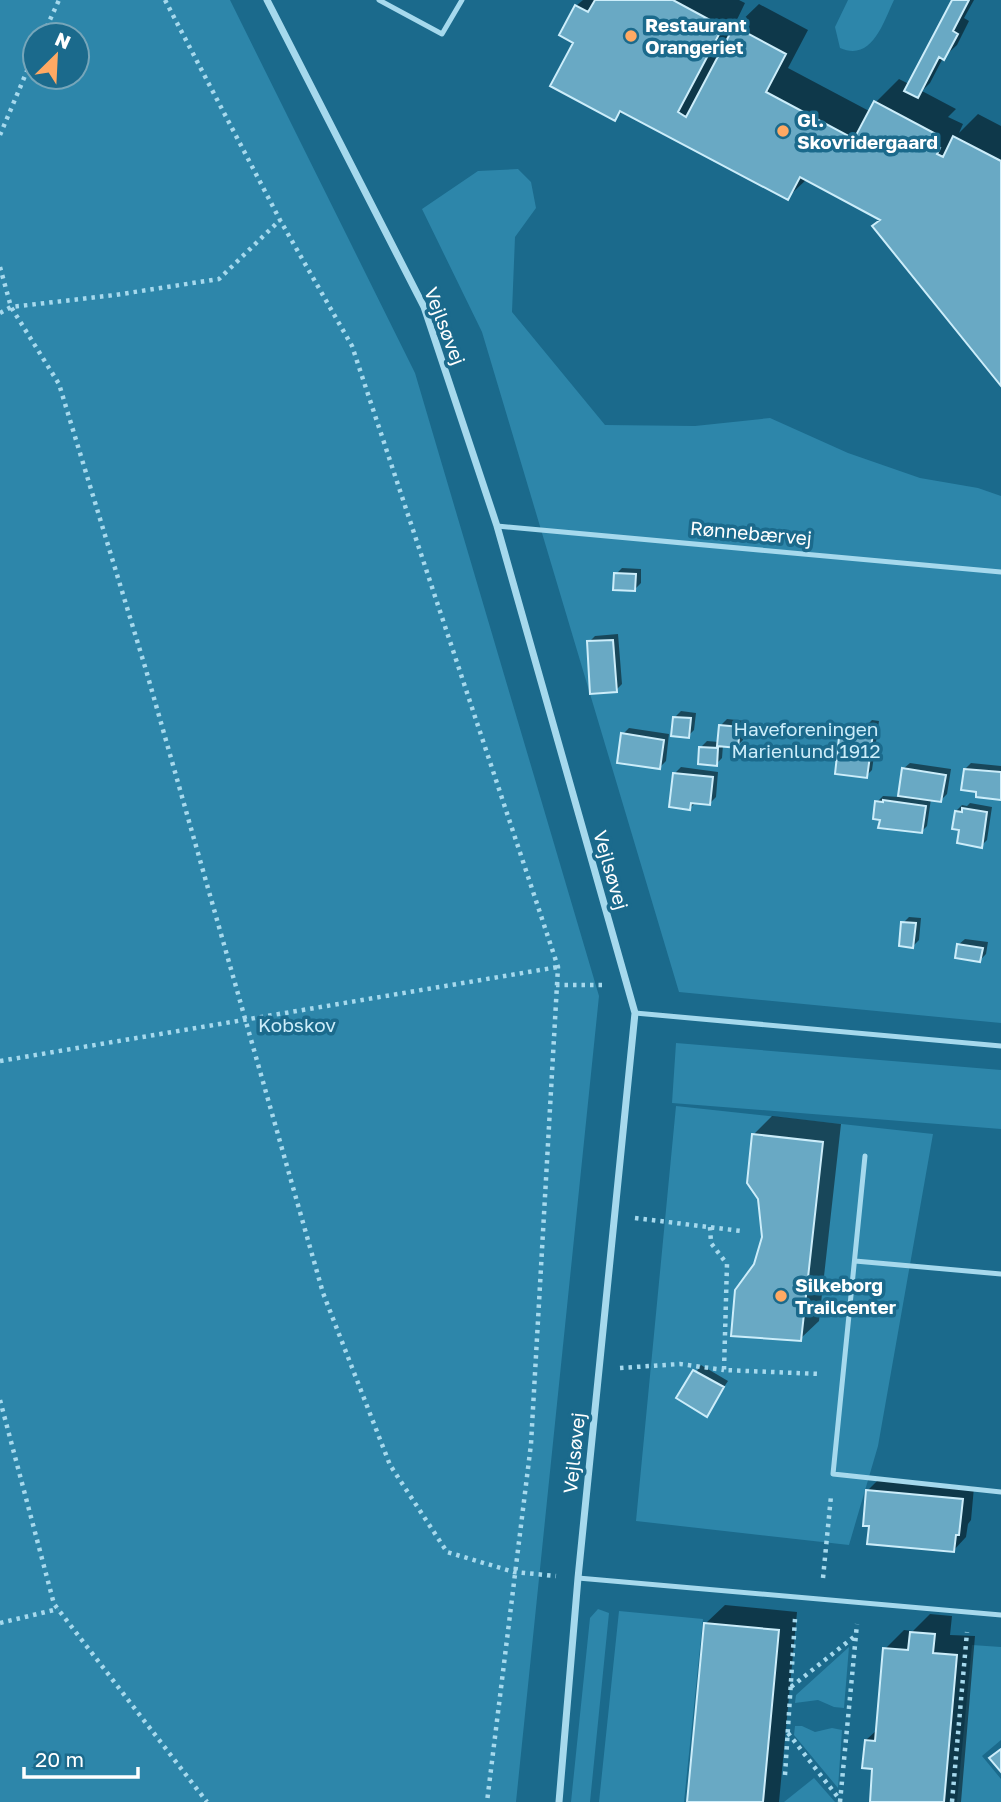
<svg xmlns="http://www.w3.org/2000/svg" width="1001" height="1802" font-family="'Golos Text',sans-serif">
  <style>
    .green { fill: #2d86aa; fill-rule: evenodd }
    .shadow { fill: #0007 }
    .building { fill: #69a9c4; stroke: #ccedfa; stroke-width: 2 }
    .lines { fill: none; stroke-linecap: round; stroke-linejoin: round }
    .path { stroke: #a6d9ed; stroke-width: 4.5; stroke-dasharray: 3.5 5; stroke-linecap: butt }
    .lane { stroke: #a6d9ed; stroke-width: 5 }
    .street { stroke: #a6d9ed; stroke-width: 7 }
    .poi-dot { fill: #ffa963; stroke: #1b6a8c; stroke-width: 2.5 }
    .labels { text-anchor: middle; stroke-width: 7; stroke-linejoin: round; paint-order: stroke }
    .poi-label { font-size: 19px; font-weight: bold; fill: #fff; stroke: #1b6a8c; text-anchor: start }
    .street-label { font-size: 19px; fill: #fff; stroke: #1b6a8c }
    .park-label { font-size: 19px; fill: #ccedfa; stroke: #1b6a8c }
  </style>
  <rect width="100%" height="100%" fill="#1b6a8c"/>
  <path class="green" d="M0,0H230L415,373L599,996L516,1802H0ZM35,35H77V77H35Z
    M848,0H894C883,23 872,62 840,48L835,27Z
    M518,169L531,182L536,208L515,237L512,312L605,425L695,426L770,418L848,453L920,478L978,488L1001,496V1023L679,992L482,332L422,209L478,171Z
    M676,1043L1001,1070V1129L672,1103Z
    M676,1106L933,1134L878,1446L849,1545L636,1521Z
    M598,1609L609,1613L590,1802H571L590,1618Z
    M619,1611L703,1619L684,1802H599Z
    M972,1645L1001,1647V1740L982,1756L1001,1779V1802H957Z
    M849,1647L844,1708L834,1707L818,1700L795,1703L796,1695Z
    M795,1726H802L815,1732L832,1728L842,1730L838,1788L794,1735Z
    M814,1778L835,1802H784Z"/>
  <path class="shadow" d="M583,0H739L745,3L732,30L759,4L808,30L788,68L871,112L876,102L899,79L909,84L954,0H974L964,18L969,21L957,45L943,58L930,83L922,91L956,109L948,117L963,124L959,133L978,114L1001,126V383L882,219L807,179L787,198L623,111L615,119L575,42L576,6Z
    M622,568L641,569V583L635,589L616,574Z
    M618,634L622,684L616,690L589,642L595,636Z
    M681,711L696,713L694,730L688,736L675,717Z
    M727,719L745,721L743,740L737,746L723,745L722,758L716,764L701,747L707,741L719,742L721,725Z
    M872,720L879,721L872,770L866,776L842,729L848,723L867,725Z
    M629,728L669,734L666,761L660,767L623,734Z
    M910,763L951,769L947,794L941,800L931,799L927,826L921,832L882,819L877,802L883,796L899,797L903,769Z
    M971,763L1001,766V798L965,769Z
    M681,767L718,772L716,797L710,803L696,802L690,808L675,773Z
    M970,803L992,807L987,840L981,846L956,811L962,805L967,806Z
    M909,917L921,918L919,940L913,946L903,923Z
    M965,939L988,942L986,954L980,960L958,945Z
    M772,1116L841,1124L819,1321L800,1339L763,1237L753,1135Z
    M701,1365L728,1381L706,1414L679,1398Z
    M880,1478L974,1487L971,1520L968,1524L966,1537L954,1550L867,1491Z
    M725,1605L797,1612L779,1802H689L706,1623Z
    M930,1614L952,1616L950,1635L975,1636L961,1802H871L874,1767L866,1740L878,1729L885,1649L904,1630L913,1631Z"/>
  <path class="building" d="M595,0H673L723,27L678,112L686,117L734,26L786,54L766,92L854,139L874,101L934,133L925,141L940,148L937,154L943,157L953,136L1001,161V386L872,226L880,220L800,177L788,200L620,111L615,121L550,86L573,43L559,35L575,5L588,12Z
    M952,0H969L953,31L958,34L944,60L939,57L918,98L904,91Z
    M614,573L636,574L635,591L613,590Z
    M613,640L617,692L590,694L587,641Z
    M673,717L691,718L689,738L671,736Z
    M719,725L740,727L738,748L717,746Z
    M865,725L874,726L867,778L835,774L840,728L864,731Z
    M621,733L664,740L660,769L617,763Z
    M699,747L718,748L717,766L698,764Z
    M902,768L946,775L941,802L898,796Z
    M964,769L1001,772V800L976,797V792L961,790Z
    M673,773L713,777L710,805L691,803L690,810L669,807Z
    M883,800L926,806L922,833L878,828L880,820L873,819L875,801L883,802Z
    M962,808L987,812L982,848L957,843L959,830L952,829L955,811L962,812Z
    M901,922L916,923L913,948L899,946Z
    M957,944L983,948L980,962L955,958Z
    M752,1134L823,1142L801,1341L731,1336L735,1290L754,1264L762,1237L758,1199L747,1183Z
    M693,1370L724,1387L707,1417L676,1398Z
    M866,1490L963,1499L959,1535H956L954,1552L867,1544L869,1526H863Z
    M704,1623L779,1630L763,1802H687Z
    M910,1632L935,1634L933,1653L957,1655L944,1802H870L872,1769L862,1768L865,1740L875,1741L883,1648L908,1650Z
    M1001,1749V1772L989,1758Z"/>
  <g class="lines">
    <path class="path" d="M165,0L280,220L352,346L558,967L531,1444L487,1802
      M43,35L59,0
      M0,135L35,52
      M0,267L11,307L59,384L146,670L323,1293L390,1465L447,1552L514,1572L556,1576
      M0,313L11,307L115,295L219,279L280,220
      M556,985H605
      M0,1061L558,967
      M635,1218L741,1231
      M710,1227L711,1243L727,1264L724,1370L820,1374
      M620,1368L680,1364L724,1370
      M0,1400L54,1604L207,1802
      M823,1578L831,1496
      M0,1623L58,1609
      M791,1687L855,1636
      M788,1733L840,1800
      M785,1775L795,1619
      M840,1802L857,1624
      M952,1802L967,1632"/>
    <path class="lane" d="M379,0L442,34L462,0
      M497,526L1001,572
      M635,1013L1001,1046
      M865,1156L833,1474L1001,1492
      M855,1261L1001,1274
      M578,1578L1001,1615"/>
    <path class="street" d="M267,0L424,307L497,526L635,1013L578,1578L559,1802"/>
  </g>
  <g class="poi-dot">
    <circle cx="631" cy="36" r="7"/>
    <circle cx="783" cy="131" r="7"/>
    <circle cx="781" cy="1296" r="7"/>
  </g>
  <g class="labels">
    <g class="poi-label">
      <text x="645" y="32">Restaurant<tspan x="645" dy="22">Orangeriet</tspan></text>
      <text x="797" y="127">Gl.<tspan x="797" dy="22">Skovridergaard</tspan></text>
      <text x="795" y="1292">Silkeborg<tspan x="795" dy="22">Trailcenter</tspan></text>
    </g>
    <g class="street-label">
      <text transform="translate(445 326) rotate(69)" y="7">Vejlsøvej</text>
      <text transform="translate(751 533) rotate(5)" y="7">Rønnebærvej</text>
      <text transform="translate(611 870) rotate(74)" y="7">Vejlsøvej</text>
      <text transform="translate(574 1453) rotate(-84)" y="7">Vejlsøvej</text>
    </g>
    <g class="park-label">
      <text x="806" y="736">Haveforeningen<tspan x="806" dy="22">Marienlund 1912</tspan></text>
      <text x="297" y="1032">Kobskov</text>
    </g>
  </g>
  <g transform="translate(56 56) rotate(24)"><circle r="33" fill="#1b6a8c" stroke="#76a6ba" stroke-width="2"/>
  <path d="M0-5L12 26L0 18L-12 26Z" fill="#ffa963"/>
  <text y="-10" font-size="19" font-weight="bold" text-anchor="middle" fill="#ffffff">N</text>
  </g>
  <path d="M24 1767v10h114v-10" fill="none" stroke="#ffffff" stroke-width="3.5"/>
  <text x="35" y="1767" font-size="21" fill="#ffffff" stroke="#1b6a8c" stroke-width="5" paint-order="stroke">20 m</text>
</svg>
